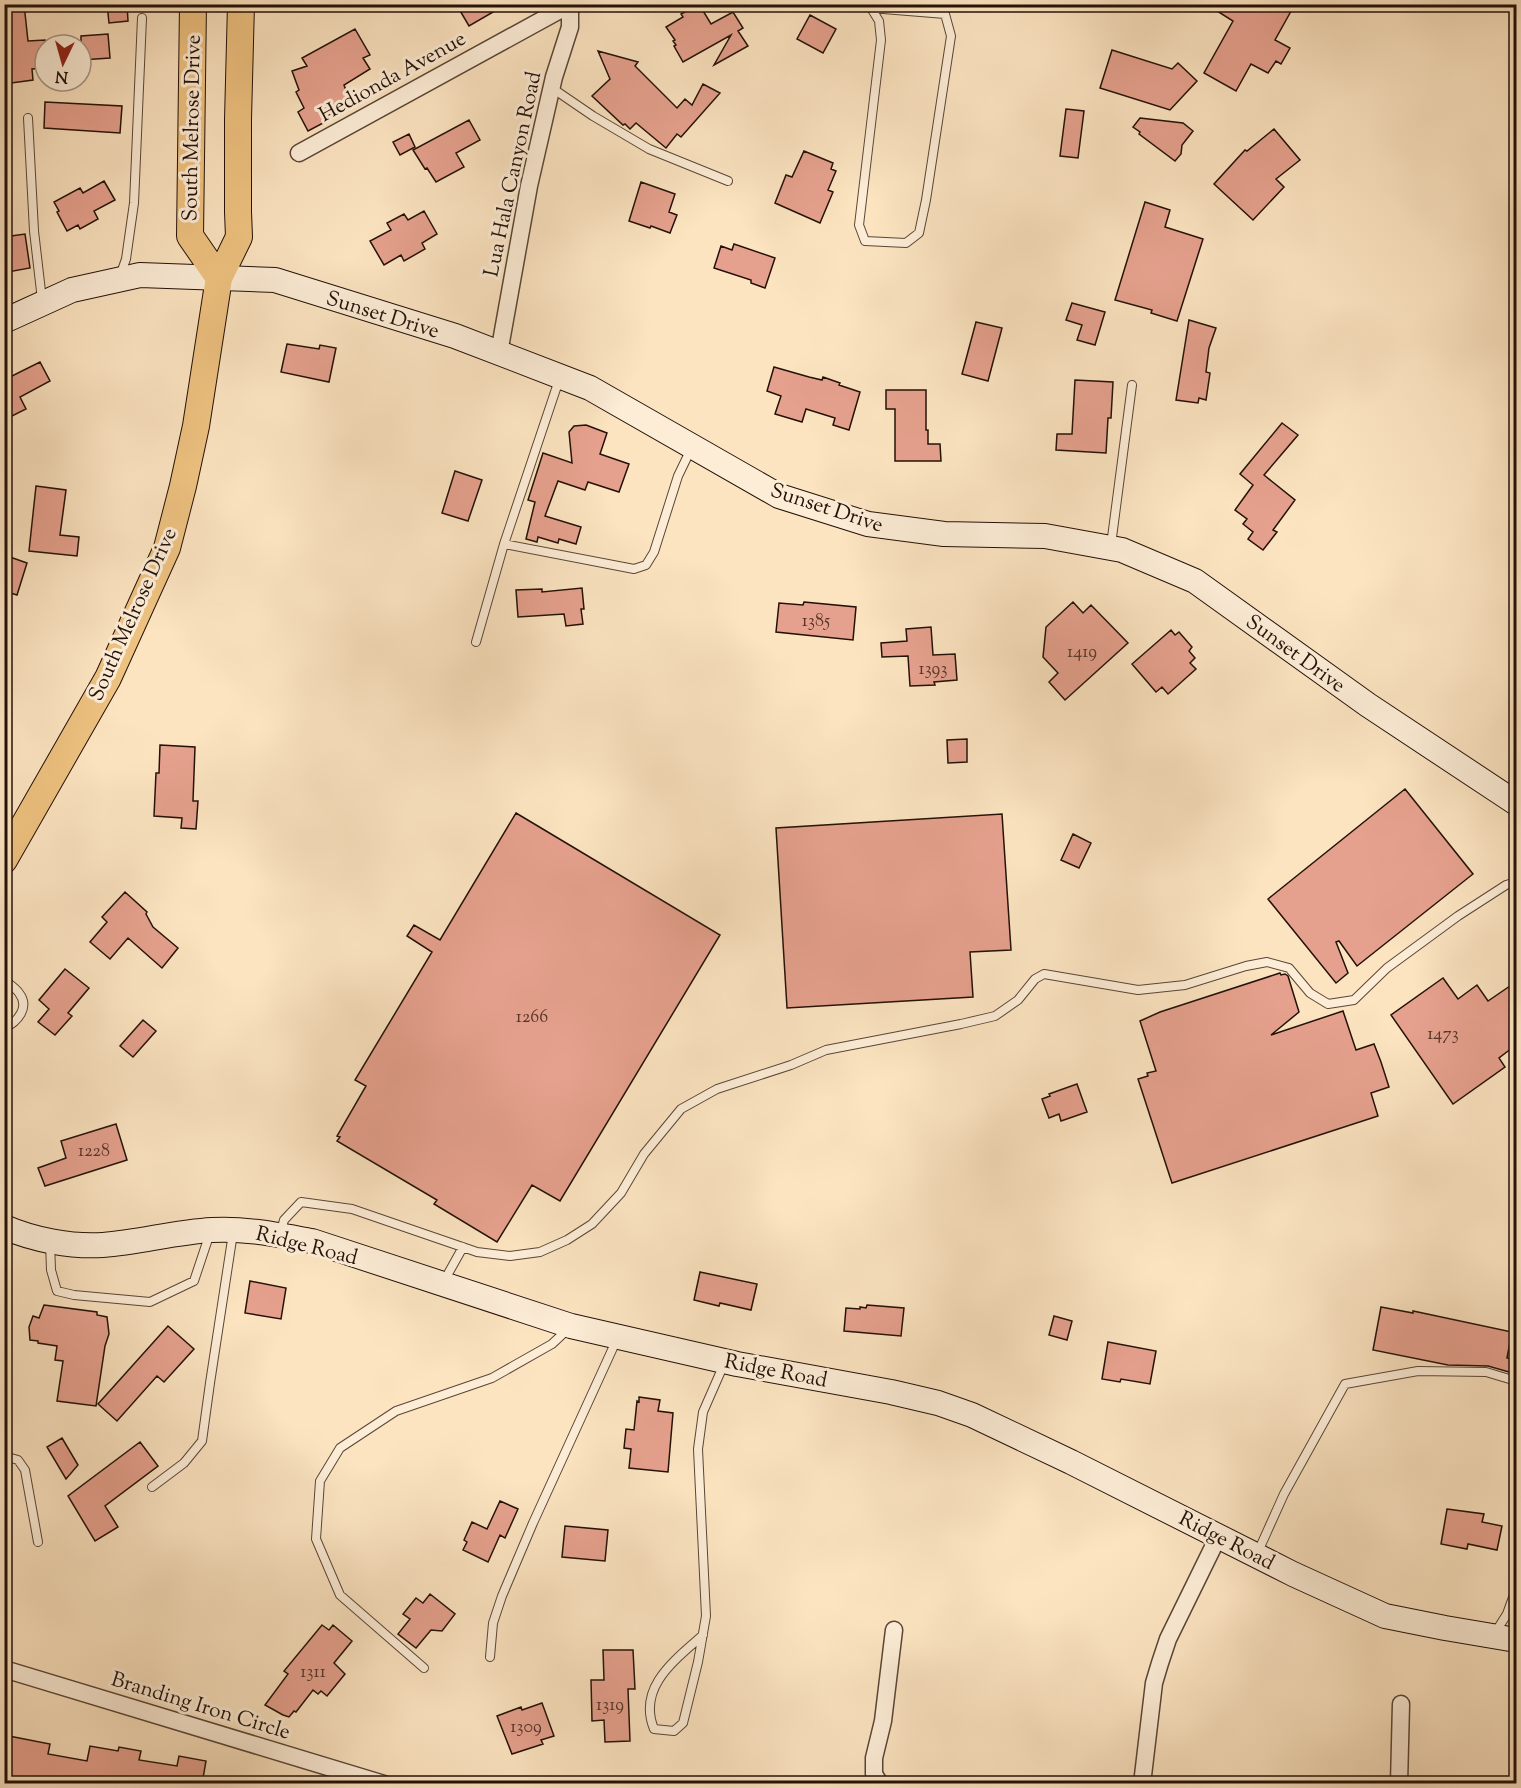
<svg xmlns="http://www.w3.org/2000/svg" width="1521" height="1788" font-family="'Sorts Mill Goudy',serif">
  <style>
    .building { fill: #e6a18e; stroke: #231107; stroke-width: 1.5 }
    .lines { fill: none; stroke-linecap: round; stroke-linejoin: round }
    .lane-casing { stroke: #594636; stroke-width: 10 }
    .street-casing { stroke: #594636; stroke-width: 19 }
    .secondary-casing { stroke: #231107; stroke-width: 26 }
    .primary-casing { stroke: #231107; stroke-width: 28 }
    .lane { stroke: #fdedd7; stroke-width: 8 }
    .street { stroke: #fdedd7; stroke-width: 16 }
    .secondary { stroke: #fdedd7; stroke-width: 24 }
    .primary { stroke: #eec280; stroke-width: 26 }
    .labels { text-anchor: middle; stroke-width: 6; stroke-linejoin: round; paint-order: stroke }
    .number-label { font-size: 18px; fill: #543529 }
    .street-label { font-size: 21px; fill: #231107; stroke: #fdedd7 }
  </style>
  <rect width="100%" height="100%" fill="#fce4c1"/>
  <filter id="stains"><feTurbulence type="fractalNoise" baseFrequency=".00333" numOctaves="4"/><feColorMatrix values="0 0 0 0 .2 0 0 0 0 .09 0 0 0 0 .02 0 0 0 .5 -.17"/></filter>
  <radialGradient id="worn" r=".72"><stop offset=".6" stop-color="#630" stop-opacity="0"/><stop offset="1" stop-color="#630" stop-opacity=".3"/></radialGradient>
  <path class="building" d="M4,4H24L28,41L45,40V68L32,69L33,80L4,84Z
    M107,4H127L128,21L109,23Z
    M468,4H507L469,26L459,9Z
    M699,4L711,24L733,12L743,28L738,31L748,46L714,65L731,35L683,62L674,46L676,45L673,41L675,40L666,27L683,17L681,14Z
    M1206,4H1295L1275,40L1290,48L1281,64L1276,61L1268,73L1251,64L1236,91L1204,73L1233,21Z
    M810,15L836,29L823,53L797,39Z
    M355,29L370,55L363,58L370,69L344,85L351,103L327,116L329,120L308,131L298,112L304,108L296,92L299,90L292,71L307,66L302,58Z
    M108,34L110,58L81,60V36Z
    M1112,50L1172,69L1178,63L1197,81L1170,110L1100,88Z
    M598,51L638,62L635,66L677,108L685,99L692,105L703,84L720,93L681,137L677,134L666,148L636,123L630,129L625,124L623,125L592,96L610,79Z
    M45,102L122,106L120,133L44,128Z
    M1066,109L1084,111L1078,158L1060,156Z
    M1140,118L1183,123L1193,131L1182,145L1181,154L1175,161L1139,134L1140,132L1133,127Z
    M469,120L480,140L456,153L464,167L436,182L427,168L425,169L413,150Z
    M1274,129L1300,160L1276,179L1284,187L1253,220L1214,184L1245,150L1247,151Z
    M409,134L415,147L400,155L393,142Z
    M804,151L833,163L831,169L836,171L828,190L833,192L820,223L775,203L786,175L792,177Z
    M104,181L115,200L94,211L98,219L80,229L78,225L67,231L57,212L59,211L54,202L80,188L83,193Z
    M641,182L675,194L669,212L677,215L670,233L651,226L650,228L629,221Z
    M1145,202L1170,210L1165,227L1203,239L1177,321L1151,313L1152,310L1115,300Z
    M424,211L437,234L422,243L425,249L404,261L401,255L384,265L370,241L391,230L387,223L404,214L408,220Z
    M25,234L30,268L8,272L7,267L4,268V237Z
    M734,244L775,258L765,288L751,283V280L714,268L721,246L732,250Z
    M1072,303L1105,312L1095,345L1077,340L1082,325L1066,320Z
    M1189,320L1216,328L1209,348L1206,372L1210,373L1206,400L1199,398L1198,403L1176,400Z
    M976,322L1002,328L988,381L962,374Z
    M287,344L319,349L320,345L336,348L329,382L281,372Z
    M40,362L50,381L20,397L26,409L4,420V367L10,377Z
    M774,367L809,377L822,380L823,377L840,383L839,385L860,392L849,430L833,425L835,418L806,409L802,422L775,414L781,396L767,391Z
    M1075,380L1113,382L1111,418H1108L1106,453L1056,450L1057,434H1072Z
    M886,390H926V430H928V444H940L941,461H895V409H886Z
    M1282,423L1298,435L1264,475L1295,500L1273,530L1277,532L1263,550L1248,539L1253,532L1243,524L1247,519L1235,510L1253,485L1240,474Z
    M586,425L607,433L600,454L629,464L619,492L588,482L585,490L558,481L545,516L581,527L576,544L559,539L558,543L538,537L537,542L526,539L535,502L528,500L543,453L572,463L569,432L574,426Z
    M455,471L482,480L468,521L442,513Z
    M36,486L66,490L60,535L79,537L77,556L29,551Z
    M10,557L27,563L17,595L4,591V562L9,564Z
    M582,588L584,609H581L583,624L566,626L564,614L518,617L516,590L542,589V592Z
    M804,602L856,607L853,640L776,632L779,603L803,605Z
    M1073,602L1083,613L1091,605L1128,643L1065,700L1049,682L1058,673L1043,657L1046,627Z
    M931,627L933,655L955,654L957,680L934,682L935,685L910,686L908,656L882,657L881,643L907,641L906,629Z
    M1171,630L1175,635L1179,632L1192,647L1189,651L1195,658L1190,663L1196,669L1168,694L1162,687L1156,692L1132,664Z
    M967,739V762L948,763L947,740Z
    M160,745L195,747L193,801H198L196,829L181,828L182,818L154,816L156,773H159Z
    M1405,789L1473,874L1357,966L1339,941L1336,942L1348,973L1336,983L1268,899Z
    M516,813L720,935L560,1201L532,1185L497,1242L434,1204L437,1200L337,1141L340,1137L337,1136L366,1086L355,1080L432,952L407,936L414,925L440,940Z
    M1002,814L1011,950L970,952L973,997L787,1008L776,828Z
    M1073,834L1091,843L1079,868L1061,860Z
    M125,892L147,912L146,914L153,927L178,948L162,968L128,938L110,959L90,942L107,922L102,917Z
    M65,969L89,988L68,1013L72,1016L55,1035L38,1022L49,1009L39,1000Z
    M1280,973L1281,975L1285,974L1288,976L1299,1012L1271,1035L1343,1011L1356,1050L1374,1044L1381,1062L1389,1087L1371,1093L1378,1116L1172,1183L1138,1079L1148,1076L1147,1073L1156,1071L1140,1021L1160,1012Z
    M1443,978L1458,999L1477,985L1488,1001L1510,986L1516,995V1045L1499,1058L1505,1067L1453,1104L1391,1015Z
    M143,1020L156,1031L133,1057L120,1046Z
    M1077,1084L1087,1112L1061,1121L1059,1114L1049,1118L1042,1099L1050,1096L1049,1094Z
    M116,1124L127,1160L45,1186L38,1168L66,1158L61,1141Z
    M700,1272L757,1284L751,1310L720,1303L719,1306L694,1300Z
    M250,1281L286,1288L281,1319L245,1313Z
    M44,1305L97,1312V1315L107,1317L109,1334L105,1346L96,1406L57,1401L63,1361L55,1360L57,1346L38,1343V1341L30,1340L29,1327L33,1316L39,1318Z
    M867,1305L904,1308L901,1336L844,1331L846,1308L860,1309V1307L866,1308Z
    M1381,1307L1413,1313V1311L1512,1332L1507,1358L1516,1360V1374L1488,1366L1448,1365L1373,1350Z
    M1054,1316L1072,1321L1067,1340L1049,1335Z
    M168,1326L194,1349L164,1382L157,1376L117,1421L98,1404Z
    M1108,1342L1156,1351L1150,1384L1121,1379L1120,1382L1102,1379Z
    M639,1397L660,1400L658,1411L673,1413L668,1472L629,1468L631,1449L624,1448L626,1429L634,1430L637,1401L639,1402Z
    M62,1438L78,1465L66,1479L47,1447Z
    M140,1442L158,1466L105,1506L118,1527L95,1541L68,1496Z
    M500,1501L518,1509L505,1538L500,1535L488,1562L463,1550L467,1542L464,1540L472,1522L487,1529Z
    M1447,1509L1484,1514L1482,1522L1502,1526L1497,1550L1468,1544L1467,1549L1441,1544Z
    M565,1526L608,1530L605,1561L562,1557Z
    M430,1594L455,1614L442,1631L431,1630L416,1648L398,1634L410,1619L403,1614L416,1598L423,1603Z
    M322,1625L329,1630L333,1625L352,1641L334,1663L345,1674L327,1696L321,1691L318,1694L313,1690L296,1712L294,1711L289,1717L283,1715L265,1705L288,1674L284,1671Z
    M603,1650H633L635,1689H628L630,1741L605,1742L604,1720L592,1721L591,1680H604Z
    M542,1703L554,1736L541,1740L543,1744L512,1754L497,1716L521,1707L522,1710Z
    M4,1735L50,1744L48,1754L87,1761L90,1746L118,1751L119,1747L141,1751L139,1760L177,1766L179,1756L206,1761L202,1784H4Z"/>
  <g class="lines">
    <defs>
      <path id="lane" d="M865,4L871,8L945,14L951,36L926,200L919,233L906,243L865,241L859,225L881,40L879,21L871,8
        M552,88L593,116L649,149L728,181
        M28,118L34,231L42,300
        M120,276L126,259L134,203L142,18
        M504,544L634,569L646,565L654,552L678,476L692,447
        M1111,545L1132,385
        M476,642L504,544L560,377
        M4,980C9,984 16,988 19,993C30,1007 18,1022 4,1028
        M280,1235L284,1220L301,1202L352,1209L477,1252L510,1256L540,1252L567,1240L592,1224L621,1193L644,1154L681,1109L717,1089L791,1065L826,1050L961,1024L995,1016L1018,1000L1035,979L1044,974L1138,990L1185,985L1246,966L1267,962L1289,968L1310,993L1328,1004L1354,1000L1387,968L1458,916L1506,885L1516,882
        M50,1242L51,1270L57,1291L74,1295L150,1302L194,1281L210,1233
        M444,1281L463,1247
        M4,1456L18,1460L25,1470L38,1542
        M152,1487L184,1463L202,1441L210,1383L233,1233
        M1257,1554L1284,1494L1345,1384L1418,1371L1486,1372L1516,1381
        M1495,1633L1507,1614L1516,1589
        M703,1635C675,1660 637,1687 654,1729L674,1731L683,1723L698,1662L706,1616L698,1449L703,1412L724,1364
        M490,1657L493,1623L502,1596L533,1523L617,1339
        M424,1668L340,1595L316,1539L320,1481L340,1448L396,1411L492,1378L552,1344L568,1329"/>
      <path id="street" d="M299,153L571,4
        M499,353L529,186L554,77L570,27V4
        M4,1669L384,1784
        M880,1784L874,1774V1758L883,1721L894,1630
        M1142,1784L1154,1683L1160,1663L1168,1639L1219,1535
        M1399,1784L1401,1704"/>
      <path id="secondary" d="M4,321L72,290L140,275L275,280L455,336L590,388L779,496L868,524L944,534L1045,536L1122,550L1195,581L1368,705L1516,803
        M4,1227C34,1240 71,1247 103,1245C140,1242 176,1232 212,1230C246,1228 278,1235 312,1241L571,1326L737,1364L891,1392L938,1403L972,1415L1071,1462L1293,1574L1385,1616L1445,1628L1516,1640"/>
      <path id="primary" d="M193,4L190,236L219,278
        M4,860L108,678L167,548L183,486L196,426L219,278L239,237L238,212V119L241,4"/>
    </defs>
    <use href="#lane" class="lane-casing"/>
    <use href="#street" class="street-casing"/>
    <use href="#secondary" class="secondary-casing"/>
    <use href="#primary" class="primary-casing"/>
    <use href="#lane" class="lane"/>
    <use href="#street" class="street"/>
    <use href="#secondary" class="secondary"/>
    <use href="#primary" class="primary"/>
  </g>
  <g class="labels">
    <g class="number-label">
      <text x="816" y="626">1385</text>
      <text x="1082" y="657">1419</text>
      <text x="933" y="674">1393</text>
      <text x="532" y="1022">1266</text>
      <text x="1443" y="1039">1473</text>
      <text x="94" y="1156">1228</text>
      <text x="313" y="1677">1311</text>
      <text x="610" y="1710">1319</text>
      <text x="526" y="1732">1309</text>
    </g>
    <g class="street-label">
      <text transform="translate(392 76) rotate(-29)" y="7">Hedionda Avenue</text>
      <text transform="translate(191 128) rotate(-89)" y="7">South Melrose Drive</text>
      <text transform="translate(512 174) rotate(-78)" y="7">Lua Hala Canyon Road</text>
      <text transform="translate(383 314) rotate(17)" y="7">Sunset Drive</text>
      <text transform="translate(827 507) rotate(18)" y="7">Sunset Drive</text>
      <text transform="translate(132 614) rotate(-66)" y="7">South Melrose Drive</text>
      <text transform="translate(1296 653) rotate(36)" y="7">Sunset Drive</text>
      <text transform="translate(307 1245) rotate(14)" y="7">Ridge Road</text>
      <text transform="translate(776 1370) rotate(11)" y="7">Ridge Road</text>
      <text transform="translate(1227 1540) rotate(27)" y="7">Ridge Road</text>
      <text transform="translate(201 1705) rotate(17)" y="7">Branding Iron Circle</text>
    </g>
  </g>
  <rect width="1521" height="1788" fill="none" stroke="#fce4c1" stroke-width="24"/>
  <rect x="6" y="6" width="1509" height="1776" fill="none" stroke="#231107" stroke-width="3"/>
  <rect x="12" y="12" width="1497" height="1764" fill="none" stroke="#231107" stroke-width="1.5"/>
  <g transform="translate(63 63) rotate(185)"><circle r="28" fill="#fdedd7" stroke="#a69584" stroke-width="1.5"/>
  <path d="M0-4.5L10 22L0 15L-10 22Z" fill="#8f2418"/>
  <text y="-9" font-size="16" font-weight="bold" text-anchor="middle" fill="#231107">N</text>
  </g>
  <rect width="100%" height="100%" filter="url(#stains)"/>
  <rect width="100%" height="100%" fill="url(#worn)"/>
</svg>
